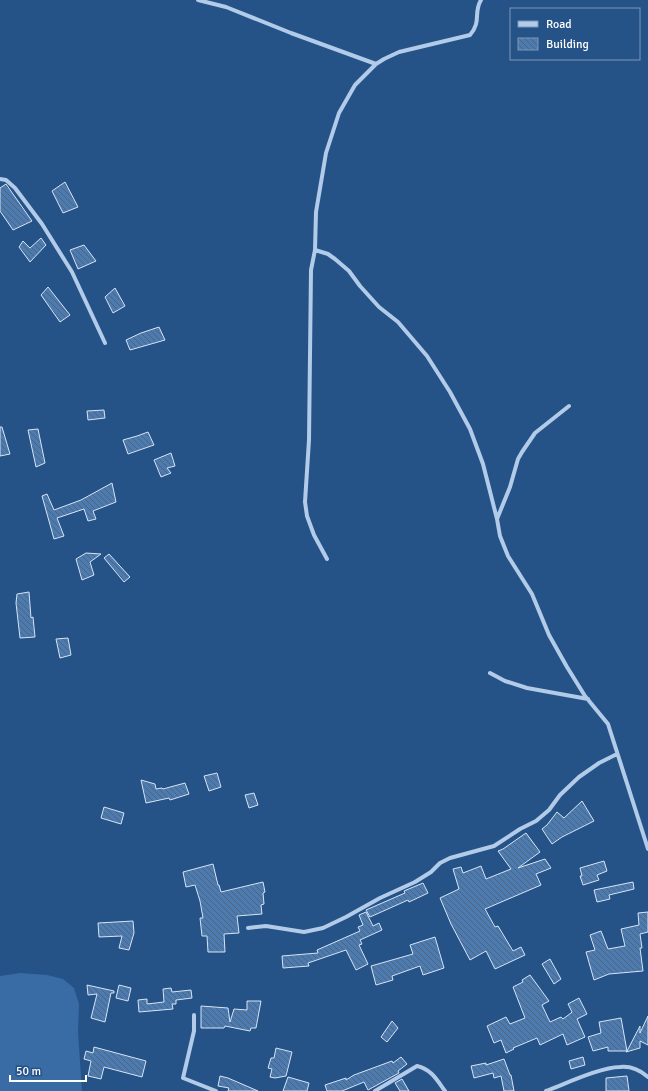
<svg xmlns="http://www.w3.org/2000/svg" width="648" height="1091" font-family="Signika,sans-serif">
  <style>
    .grass { fill: #396ba4 }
    .building { fill: url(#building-back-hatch); stroke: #d5e5f7 }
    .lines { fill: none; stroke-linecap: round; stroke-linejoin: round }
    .street { stroke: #b1cbe9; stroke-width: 4 }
  </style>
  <defs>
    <pattern id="building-back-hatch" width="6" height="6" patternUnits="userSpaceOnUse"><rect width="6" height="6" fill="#4d7baf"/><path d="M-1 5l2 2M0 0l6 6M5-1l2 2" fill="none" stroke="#4c647e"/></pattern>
  </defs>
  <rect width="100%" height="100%" fill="#255287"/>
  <path class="grass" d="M20,973L47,975L63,979L74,988L79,1004L78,1032L82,1091H0V976Z"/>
  <path class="building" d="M65,182L78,207L63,213L52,191Z
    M6,184L32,221L13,230L0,211V188Z
    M41,238L46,245L30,262L19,247L23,241L30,248Z
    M84,245L96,261L78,269L70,250Z
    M48,287L70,315L60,322L41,295Z
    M115,288L125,306L113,313L105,297Z
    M159,327L165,340L130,350L126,340L141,333Z
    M104,410L105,418L88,420L87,411Z
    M0,427H2L10,454L0,456Z
    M38,429L45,463L36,467L28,430Z
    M148,432L154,445L128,454L123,440L137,436Z
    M171,453L175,466L167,468L171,473L161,477L154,460Z
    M112,483L116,502L93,511L96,519L88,521L84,509L57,518L64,536L54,539L42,496L47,494L54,510L81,500Z
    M86,553L101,554L90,562L94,575L82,580L76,559Z
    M109,554L130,577L124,582L104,558Z
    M29,592L31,618L33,617L35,637L20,638L16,603L17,594Z
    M68,638L71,655L60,658L56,639Z
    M217,773L221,787L209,791L204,776Z
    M141,780L155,784L156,789L162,788L163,789L185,783L189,794L170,800L169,798L146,803Z
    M254,793L258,805L249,808L245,795Z
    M582,801L594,821L562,837L552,844L542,829L547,825L557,812L564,818Z
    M104,807L124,813L121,824L101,818Z
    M526,833L540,852L518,868L545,859L551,868L536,874L541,885L485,909L495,927L498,926L513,951L521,947L525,955L495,969L486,951L470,960L451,924L440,898L459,889L453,869L461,867L463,873L481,866L486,879L511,869L498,851L503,849Z
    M604,861L607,871L597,875L599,880L583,885L580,876H582L580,868Z
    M213,864L218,885H219L221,892L263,882L265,892L263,893L264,904L261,905L262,914L237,916L239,933L224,934L225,952H208L207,936H202L200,918H203L200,901L195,885L186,887L183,872Z
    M633,882L634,889L609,895L610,899L597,902L594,890Z
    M423,883L428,893L409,902L408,900L370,917L366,910L405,893L404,891Z
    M366,912L373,926L379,923L382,930L360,940L362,944L359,945L368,964L356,970L346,950L308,963L309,966L283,968L282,956L318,953L317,950L360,931L358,927L363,925L359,915Z
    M648,912V932L640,934L642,948H640L643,971L609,974L594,980L586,952L595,950L590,935L601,931L608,949L625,946L621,929L639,925L638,913Z
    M133,921L134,933L129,950L119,948L122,936L99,937L98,923Z
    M435,937L444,968L423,975L420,966L392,976L393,980L376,985L371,966L413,954L410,945Z
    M550,959L561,979L554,984L542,964Z
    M530,975L549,1001L542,1005L550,1022L561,1017L563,1019L571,1013L572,1012L568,1004L579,998L587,1014L577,1019L585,1037L567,1045L563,1034L540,1045L537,1038L513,1048L514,1049L506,1053L501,1040L494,1043L487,1026L506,1017L510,1024L525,1018L513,987L523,982L522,980Z
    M87,985L114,991V993H111L105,1022L91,1018L97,994L88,995Z
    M119,985L131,988L128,1001L116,998Z
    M171,988L172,992L191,990L192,998L176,1000V1004H172L173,1009L139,1012L138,1000L147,999V1004L164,1002L163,989Z
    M247,1001H261L256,1028H251L250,1031L225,1026L224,1028H201V1006L228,1008L230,1022L234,1009L247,1010Z
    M648,1016V1045L640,1041V1048L626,1052L627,1051H608V1047L593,1051L588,1037L601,1033L599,1022L621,1018L627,1051L640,1026V1033Z
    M392,1021L398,1028L387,1042L381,1037Z
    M94,1047L146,1061L142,1077L104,1067L101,1079L88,1076L91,1061L84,1059L86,1051L93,1053Z
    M276,1048L292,1052L286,1076L275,1078L270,1077L272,1069L268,1068L271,1058H274Z
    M401,1057L407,1064L398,1071L399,1073L368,1090L364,1082L342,1091H327L325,1085L346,1078V1080L354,1075L392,1061L393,1063Z
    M583,1057L585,1065L571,1069L569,1061Z
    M504,1059L510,1075H511L514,1091H504L501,1076L494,1078L493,1073L474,1078L471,1066L486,1063V1065Z
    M220,1076L228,1078L258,1091H228L229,1088L218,1086Z
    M627,1076L629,1091H606V1078Z
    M288,1077L309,1083L307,1091H283Z
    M402,1079L409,1091H400L395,1083Z"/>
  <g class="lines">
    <path class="street" d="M198,0L226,7L291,33L376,64
      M0,179L6,180L15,188L42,224L72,272L105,343
      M315,250L328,254L335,259L349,271L360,286L379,307L398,322L427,356L450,392L470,429L483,464L497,519L500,536L508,556L532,594L549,635L567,667L585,696L608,724L648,849
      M497,519L510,487L518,459L522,452L535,433L569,406
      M327,559L314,535L307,516L305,502L309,440L311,270L315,250L316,212L326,153L339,113L355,85L376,64L384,59L399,52L470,35C482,21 473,13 481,0
      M490,673L505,681L527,688L588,699
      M248,928L266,926L304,932L323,928L346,917L380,898L415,882L431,872L440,863L450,858L494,846L520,829L536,821L549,810L560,795L579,777L599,763L617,754
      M194,1015V1031L183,1078L216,1091
      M375,1091L417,1066C431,1069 437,1080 445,1091
      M546,1091C565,1084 601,1067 620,1067C630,1066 640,1070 648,1077"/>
  </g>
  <rect x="510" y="8" width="130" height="52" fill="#255287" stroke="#7c97b7"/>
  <rect x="518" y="21" width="20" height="6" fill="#b1cbe9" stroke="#7c97b7"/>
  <text x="546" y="28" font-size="12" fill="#ffffff">Road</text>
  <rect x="518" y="38" width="20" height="12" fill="url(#building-back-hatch)" stroke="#7c97b7"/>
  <text x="546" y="48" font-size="12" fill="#ffffff">Building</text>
  <path d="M10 1075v6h76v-6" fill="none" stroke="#ffffff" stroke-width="2"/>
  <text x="16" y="1075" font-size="12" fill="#ffffff" stroke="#255287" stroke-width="3" paint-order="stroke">50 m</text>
</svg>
